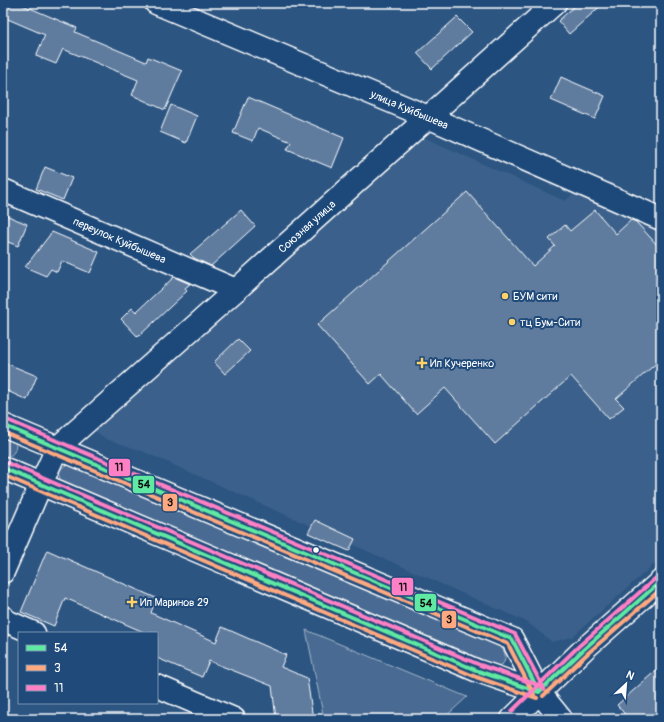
<svg xmlns="http://www.w3.org/2000/svg" width="664" height="722" font-family="Pangolin,sans-serif">
  <style>
    .built { fill: #3b618b }
    .green { fill: #486b92; stroke: #a4b5c8 }
    .building { fill: #5e7c9f; stroke: #fff }
    .lines { fill: none; stroke-linecap: round; stroke-linejoin: round }
    .minor-casing { stroke: #fff; stroke-width: 25 }
    .major-casing { stroke: #fff; stroke-width: 25 }
    .minor { stroke: #1f4a7a; stroke-width: 22 }
    .major { stroke: #1f4a7a; stroke-width: 22 }
    .bus-1-casing { stroke: #1f4a7a; stroke-width: 7 }
    .bus-2-casing { stroke: #1f4a7a; stroke-width: 7 }
    .bus-3-casing { stroke: #1f4a7a; stroke-width: 7 }
    .bus-1 { stroke: #60e9a3; stroke-width: 4 }
    .bus-2 { stroke: #ffa980; stroke-width: 4 }
    .bus-3 { stroke: #ff80c5; stroke-width: 4 }
    .poi-dot { fill: #ffd166; stroke: #1f4a7a; stroke-width: 1.5 }
    .bus-dot { fill: #fff; stroke: #1f4a7a; stroke-width: 1.5 }
    .labels { text-anchor: middle; stroke-width: 4; stroke-linejoin: round; paint-order: stroke }
    .street-label { font-size: 11px; fill: #fff; stroke: #1f4a7a }
    .poi-label { font-size: 11px; fill: #fff; stroke: #1f4a7a; text-anchor: start }
    .line-badge { stroke: #1f4a7a; stroke-width: 1.5 }
    .pale-badge-label { font-size: 11px; text-anchor: middle; font-weight: bold; fill: #111 }
  </style>
  <rect width="100%" height="100%" fill="#2c5582"/>
  <filter id="ink" filterUnits="userSpaceOnUse"><feTurbulence type="fractalNoise" baseFrequency=".025" numOctaves="2"/><feDisplacementMap in="SourceGraphic" scale="8" xChannelSelector="R" yChannelSelector="G"/><feConvolveMatrix kernelMatrix="1 2 1 2 8 2 1 2 1" color-interpolation-filters="sRGB"/></filter>
  <g filter="url(#ink)">
    <path class="built" d="M421,136L565,201L580,188L661,223V558L572,637L552,642L527,622L142,451L106,439L95,431Z"/>
    <path class="green" d="M3,434L16,442C16,451 13,458 3,456Z
      M66,465L76,466L499,646C506,651 507,658 502,665L494,666L63,483C57,477 58,469 66,465Z
      M306,630L467,697L443,719H324Z"/>
    <path class="building" d="M3,3H18L77,28L75,32L146,62L148,57L182,71L165,110L132,95L138,80L63,49L56,64L36,56L45,35L3,17Z
      M578,3H604L569,34L558,21Z
      M457,17L472,32L432,69L417,53Z
      M561,77L605,96L595,119L551,100Z
      M248,97L344,138L332,168L287,149L291,142L258,128L253,141L233,133Z
      M171,105L197,116L186,143L160,132Z
      M45,167L72,178L63,200L36,189Z
      M467,192L533,266L555,246L549,239L565,225L570,231L595,210L616,234L631,220L636,222L661,249V359L616,399L624,407L609,419L571,376L495,444L445,388L416,414L381,374L370,384L317,325Z
      M241,210L255,226L211,266L194,258L190,254Z
      M3,214L27,224L18,246L3,240Z
      M52,232L99,252L90,273L62,261L57,272L51,269L46,276L25,267Z
      M174,277L190,284L185,288L187,291L138,337L121,319L132,308L136,312Z
      M238,339L250,351L225,374L214,362Z
      M3,362L37,376L27,400L3,389Z
      M315,520L355,539L349,551L308,533Z
      M47,550L156,598L151,613L216,642L222,627L286,655L281,667L307,678L313,719H276L272,686L209,661L202,677L157,658V633H146L65,598L54,626L21,612Z
      M661,666V719H629L617,705Z"/>
    <g class="lines">
      <defs>
        <g id="minor">
          <path id="s1" d="M156,3L428,117L661,219"/>
          <path id="s2" d="M3,190L236,290"/>
          <path id="s3" d="M57,448L236,290L555,3"/>
          <path d="M3,572L41,484"/>
          <path d="M3,617L4,620L34,633"/>
          <path d="M157,686L234,719"/>
        </g>
        <path id="major" d="M3,425L512,639L539,692L561,719
          M3,468L478,671L539,692
          M41,484L57,448
          M512,719L583,650L661,581"/>
      </defs>
      <use href="#minor" class="minor-casing"/>
      <use href="#major" class="major-casing"/>
      <use href="#minor" class="minor"/>
      <use href="#major" class="major"/>
      <defs>
        <path id="bus-1" d="M3,425L512,639L539,692
          M3,468L478,671L539,692
          M539,692L583,650L661,581"/>
        <path id="bus-2" d="M3,432L508,644L534,695
          M3,475L476,677L537,698
          M543,696L587,654L661,589"/>
        <path id="bus-3" d="M5,419L515,634L544,689
          M5,462L480,665L541,686
          M512,711L579,646L657,577"/>
      </defs>
      <use href="#bus-1" class="bus-1-casing"/>
      <use href="#bus-2" class="bus-2-casing"/>
      <use href="#bus-3" class="bus-3-casing"/>
      <use href="#bus-1" class="bus-1"/>
      <use href="#bus-2" class="bus-2"/>
      <use href="#bus-3" class="bus-3"/>
    </g>
  </g>
  <g class="poi-dot">
    <circle cx="505" cy="296" r="4"/>
    <circle cx="512" cy="322" r="4"/>
    <path d="M420 357h4v4h4v4h-4v4h-4v-4h-4v-4h4z"/>
    <path d="M130 596h4v4h4v4h-4v4h-4v-4h-4v-4h4z"/>
  </g>
  <circle class="bus-dot" cx="316" cy="550" r="3.5"/>
  <g class="labels">
    <g class="street-label">
      <text dy="4" stroke="none"><textPath href="#s1" startOffset="275">улица Куйбышева</textPath></text>
      <text dy="4" stroke="none"><textPath href="#s3" startOffset="334">Союзная улица</textPath></text>
      <text dy="4" stroke="none"><textPath href="#s2" startOffset="127">переулок Куйбышева</textPath></text>
    </g>
    <g class="poi-label">
      <text x="513" y="300">БУМ сити</text>
      <text x="520" y="326">тц Бум-Сити</text>
      <text x="430" y="367">Ип Кучеренко</text>
      <text x="140" y="606">Ип Маринов 29</text>
    </g>
  </g>
  <g class="line-badge">
    <rect x="108" y="458" width="23" height="19" rx="4" fill="#ff80c5"/>
    <rect x="132" y="475" width="23" height="19" rx="4" fill="#60e9a3"/>
    <rect x="162" y="493" width="16" height="19" rx="4" fill="#ffa980"/>
    <rect x="391" y="577" width="23" height="19" rx="4" fill="#ff80c5"/>
    <rect x="414" y="593" width="23" height="19" rx="4" fill="#60e9a3"/>
    <rect x="441" y="610" width="16" height="19" rx="4" fill="#ffa980"/>
  </g>
  <g class="pale-badge-label">
    <text x="119" y="471">11</text>
    <text x="144" y="488">54</text>
    <text x="170" y="506">3</text>
    <text x="403" y="591">11</text>
    <text x="426" y="607">54</text>
    <text x="449" y="623">3</text>
  </g>
  <rect width="664" height="722" fill="none" stroke="#1f4a7a" stroke-width="16"/>
  <rect x="8" y="8" width="648" height="706" fill="none" stroke="#fff" stroke-width="1.5" filter="url(#ink)"/>
  <rect x="18" y="632" width="140" height="72" fill="#1f4a7a" stroke="#7992af"/>
  <rect x="26" y="645" width="20" height="6" fill="#60e9a3" stroke="#7992af"/>
  <text x="54" y="652" font-size="12" fill="#ffffff">54</text>
  <rect x="26" y="665" width="20" height="6" fill="#ffa980" stroke="#7992af"/>
  <text x="54" y="672" font-size="12" fill="#ffffff">3</text>
  <rect x="26" y="685" width="20" height="6" fill="#ff80c5" stroke="#7992af"/>
  <text x="54" y="692" font-size="12" fill="#ffffff">11</text>
  <g transform="translate(626 684) rotate(26)" stroke="#1f4a7a" stroke-width="3" paint-order="stroke">
  <path d="M0-3L7 15L0 10L-7 15Z" fill="#ffffff"/>
  <text y="-6" font-size="11" font-weight="bold" text-anchor="middle" fill="#ffffff">N</text>
  </g>
</svg>
